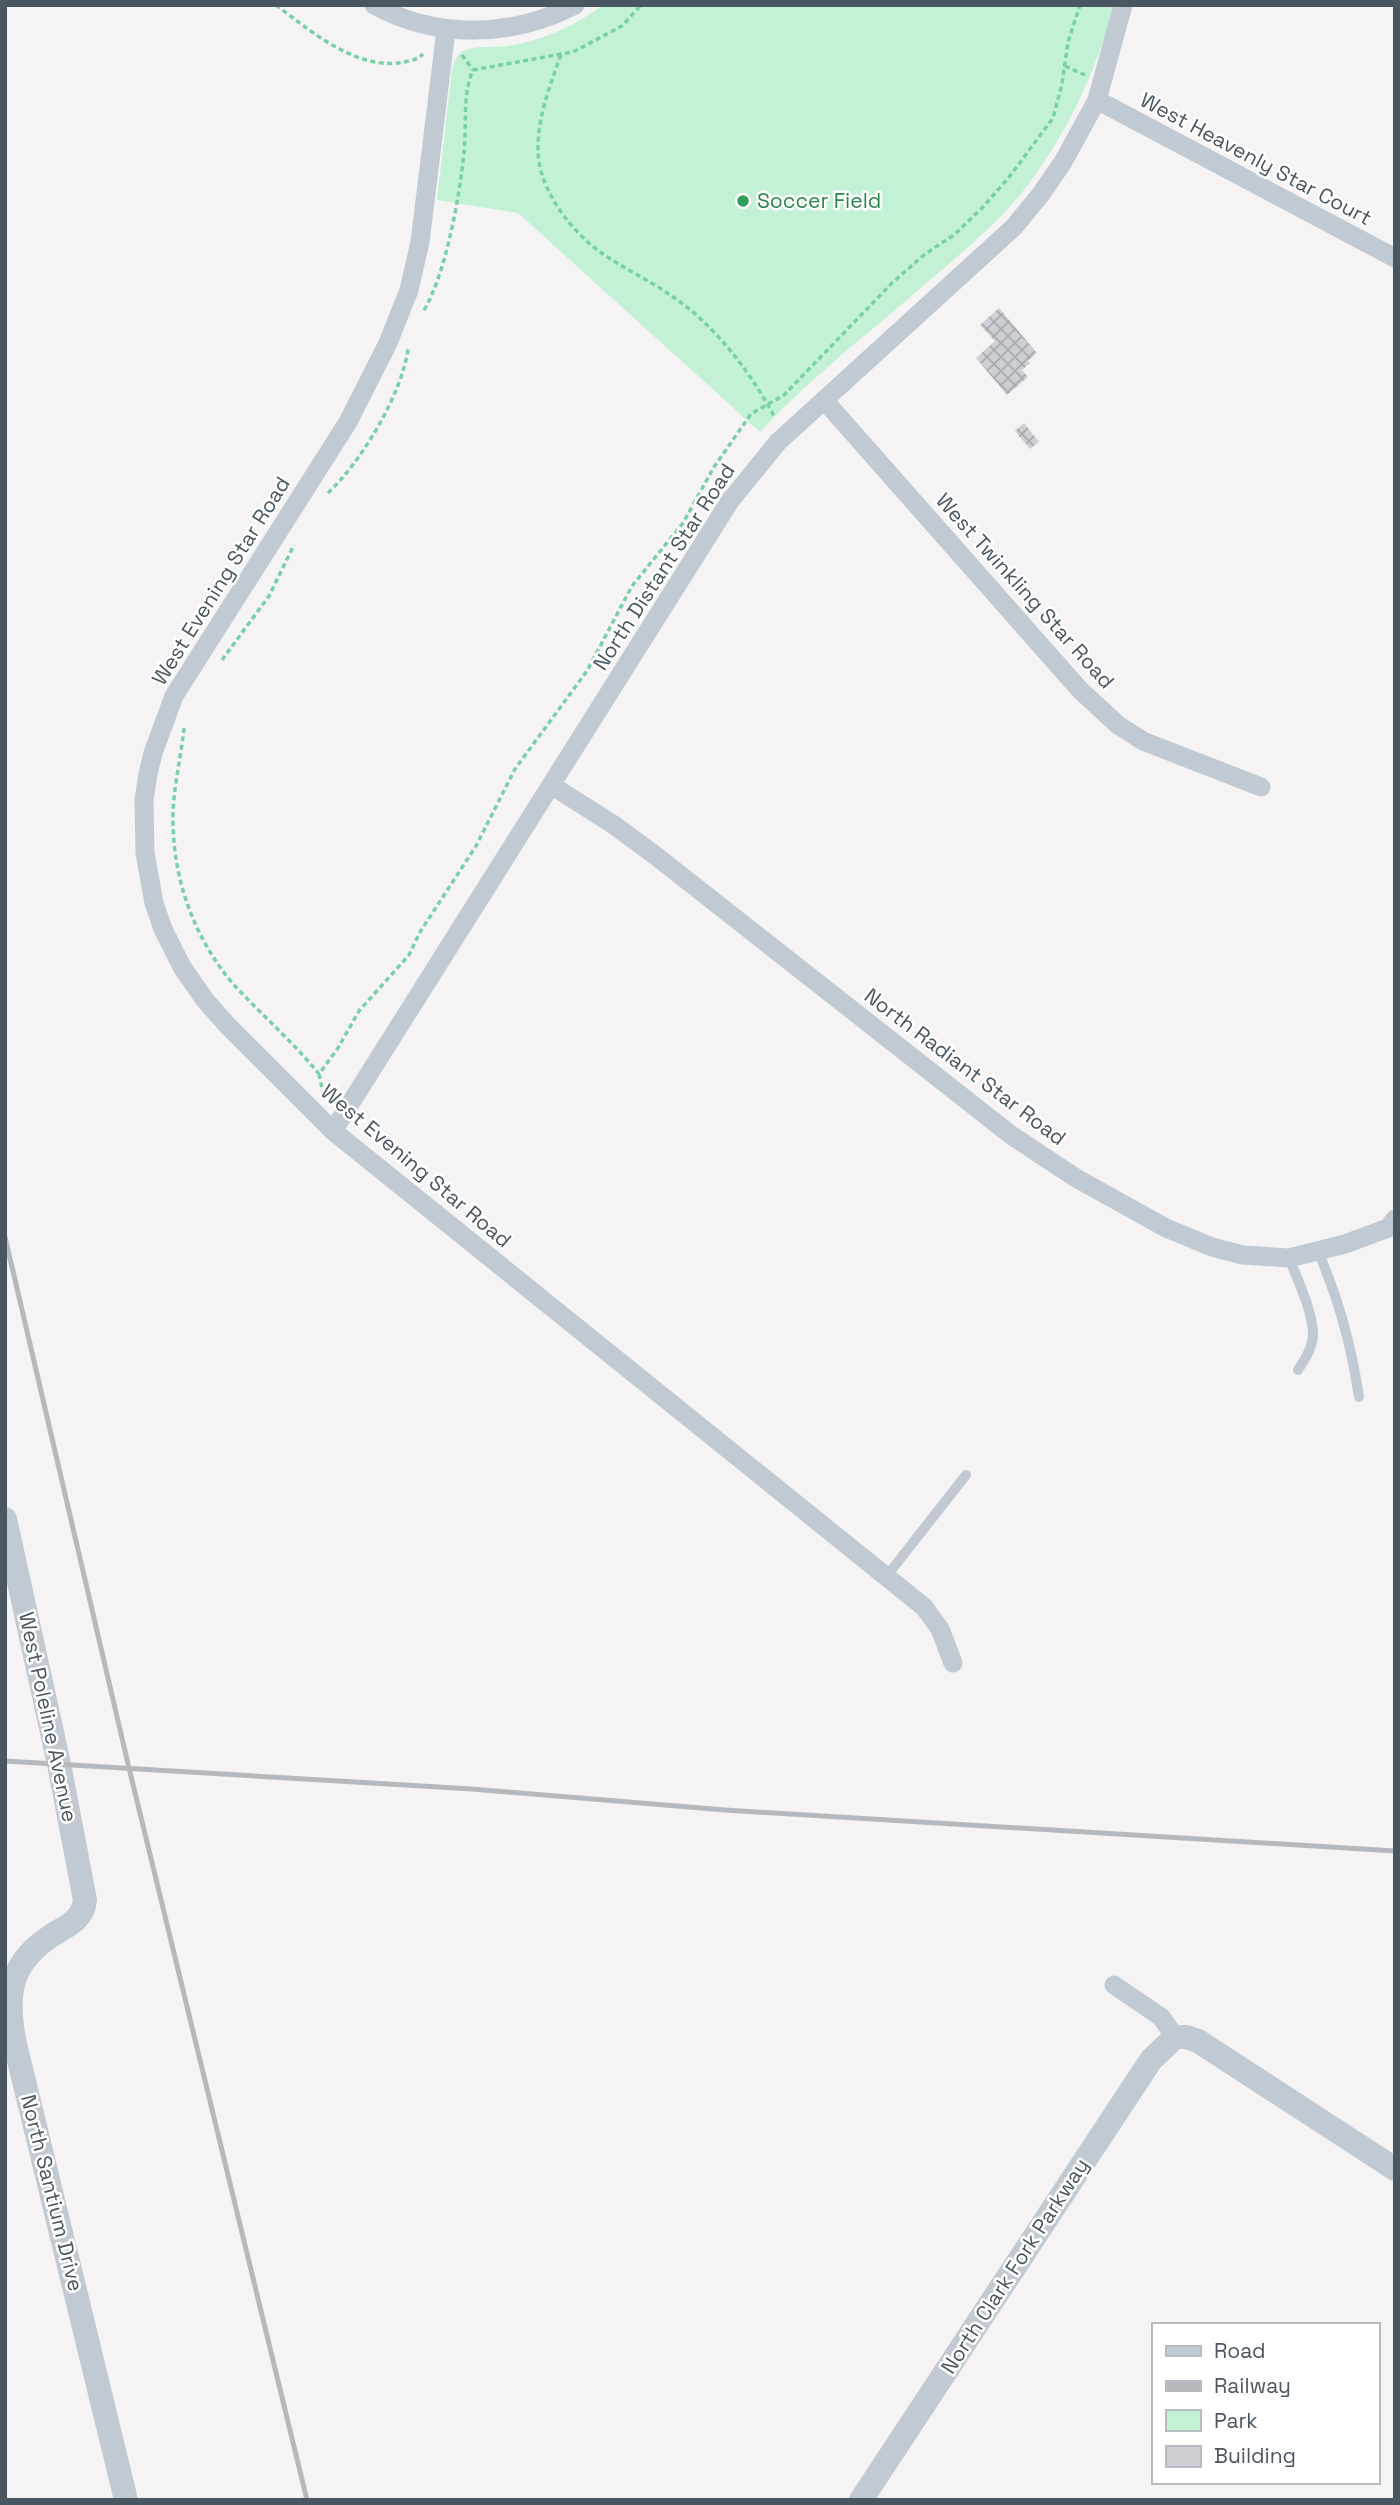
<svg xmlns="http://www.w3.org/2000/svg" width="1400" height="2505" font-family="'Space Grotesk',sans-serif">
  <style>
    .park { fill: #c3f1d5 }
    .building { fill: url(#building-cross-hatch) }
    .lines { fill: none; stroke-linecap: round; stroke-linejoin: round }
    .path { stroke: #7ad0a6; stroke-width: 3.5; stroke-dasharray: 5 3.5; stroke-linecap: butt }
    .service { stroke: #c1cad2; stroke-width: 10 }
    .minor { stroke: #c1cad2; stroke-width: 19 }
    .tertiary { stroke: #c1cad2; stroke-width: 24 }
    .rail { stroke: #b5b8bd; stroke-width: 5 }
    .leisure-dot { fill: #2e9e5b; stroke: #fff; stroke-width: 2.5 }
    .labels { text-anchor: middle; stroke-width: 5; stroke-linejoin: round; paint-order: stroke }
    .street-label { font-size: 21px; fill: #4a5661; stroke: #fff }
    .leisure-label { font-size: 21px; fill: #27864d; stroke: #fff; text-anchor: start }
  </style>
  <defs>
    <pattern id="building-cross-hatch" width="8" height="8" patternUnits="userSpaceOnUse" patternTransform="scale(1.75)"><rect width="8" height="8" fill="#cdcfd5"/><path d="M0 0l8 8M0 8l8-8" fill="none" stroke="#a8abb0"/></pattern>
  </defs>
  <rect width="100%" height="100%" fill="#f5f3f3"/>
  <path class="park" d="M603,5H1114C1096,73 1064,140 1020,195C994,226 962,253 931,279C874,329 812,376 760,432L518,213L437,200L452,70C454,62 456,55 463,51C475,45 493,48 507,46C542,41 575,26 603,5Z"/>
  <path class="building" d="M999,308L1037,353L1028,361L1030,363L1022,370L1028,377L1007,395L976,358L995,341L980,325Z
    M1024,423L1039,442L1030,449L1015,431Z"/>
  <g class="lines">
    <path class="path" d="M276,5C312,32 360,74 409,61C415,59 418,59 423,54
      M462,55L473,70
      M561,55C550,85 538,116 538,148C537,188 572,233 603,254C626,270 653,282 676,299C717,328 752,374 775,418
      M1065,66L1085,75
      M473,70L573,52L622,26L641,5
      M424,310C446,274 460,194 464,152C467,125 462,95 473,70
      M328,493C361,462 402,394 408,349
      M222,660L269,596L294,545
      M184,728C181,759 172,792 173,823C174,883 195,939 234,985C262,1015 293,1042 319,1074L338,1048L359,1011L409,955L420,932L476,846L515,769L587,671L632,586L683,523L714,467L751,414L784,395L892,283L925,254L954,235L983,207L1010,176L1053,118L1062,84L1068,42L1080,5
      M319,1074L323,1093"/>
    <path class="service" d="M1318,1251C1339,1301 1351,1344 1359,1397
      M1289,1258C1298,1281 1312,1309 1313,1334C1313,1347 1305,1359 1298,1370
      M886,1577L966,1475"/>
    <path class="minor" d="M374,5C436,39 511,38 575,5
      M446,30L420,242L409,290L388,343L348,422L174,696L153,753L148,774L144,800L145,853L154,903L163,929L182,967L205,1000L227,1025L333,1131L924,1607L940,1629L953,1663
      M1097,100L1395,258
      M824,400L1080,690L1118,725L1143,741L1261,787
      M551,785L614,825L656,856L1011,1135L1076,1178L1166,1228L1212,1247L1243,1255L1289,1258L1345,1244L1388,1228L1395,1219
      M333,1131L730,501L778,442L1014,227L1041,194L1063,162L1097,100L1123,5
      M1114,1985L1161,2017L1175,2037"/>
    <path class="tertiary" d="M5,1519L59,1764L85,1900C83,1919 69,1925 54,1934C9,1962 5,1995 15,2044L126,2500
      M861,2500L1151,2060L1175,2037H1186L1198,2041L1395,2169"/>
    <path class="rail" d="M5,1237L129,1768L307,2500
      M5,1761L472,1789L725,1810L1395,1851"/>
  </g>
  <circle class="leisure-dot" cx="743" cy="201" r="7"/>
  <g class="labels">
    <g class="street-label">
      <text transform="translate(1256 159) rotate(28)" y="7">West Heavenly Star Court</text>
      <text transform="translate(664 567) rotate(-57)" y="7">North Distant Star Road</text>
      <text transform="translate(221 581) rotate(-58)" y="7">West Evening Star Road</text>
      <text transform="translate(1025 591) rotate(48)" y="7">West Twinkling Star Road</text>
      <text transform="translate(965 1067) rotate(37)" y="7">North Radiant Star Road</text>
      <text transform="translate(416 1166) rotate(40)" y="7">West Evening Star Road</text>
      <text transform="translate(48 1717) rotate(78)" y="7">West Poleline Avenue</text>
      <text transform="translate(52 2193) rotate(76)" y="7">North Santium Drive</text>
      <text transform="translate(1015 2266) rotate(-57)" y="7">North Clark Fork Parkway</text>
    </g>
    <g class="leisure-label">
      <text x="757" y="208">Soccer Field</text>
    </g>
  </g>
  <rect width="1400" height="2505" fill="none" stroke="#4a5661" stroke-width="14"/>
  <rect x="1152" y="2323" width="228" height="161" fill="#ffffff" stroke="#b7bbc0" stroke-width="2"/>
  <rect x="1166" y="2346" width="35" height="10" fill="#c1cad2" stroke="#b7bbc0" stroke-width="2"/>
  <text x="1214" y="2358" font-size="21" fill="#4a5661">Road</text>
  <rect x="1166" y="2381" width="35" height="10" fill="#b5b8bd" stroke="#b7bbc0" stroke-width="2"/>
  <text x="1214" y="2393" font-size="21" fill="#4a5661">Railway</text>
  <rect x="1166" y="2410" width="35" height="21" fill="#c3f1d5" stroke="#b7bbc0" stroke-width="2"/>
  <text x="1214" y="2428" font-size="21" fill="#4a5661">Park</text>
  <rect x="1166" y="2446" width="35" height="21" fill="#cdcfd5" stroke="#b7bbc0" stroke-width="2"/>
  <text x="1214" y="2463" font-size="21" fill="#4a5661">Building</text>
</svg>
